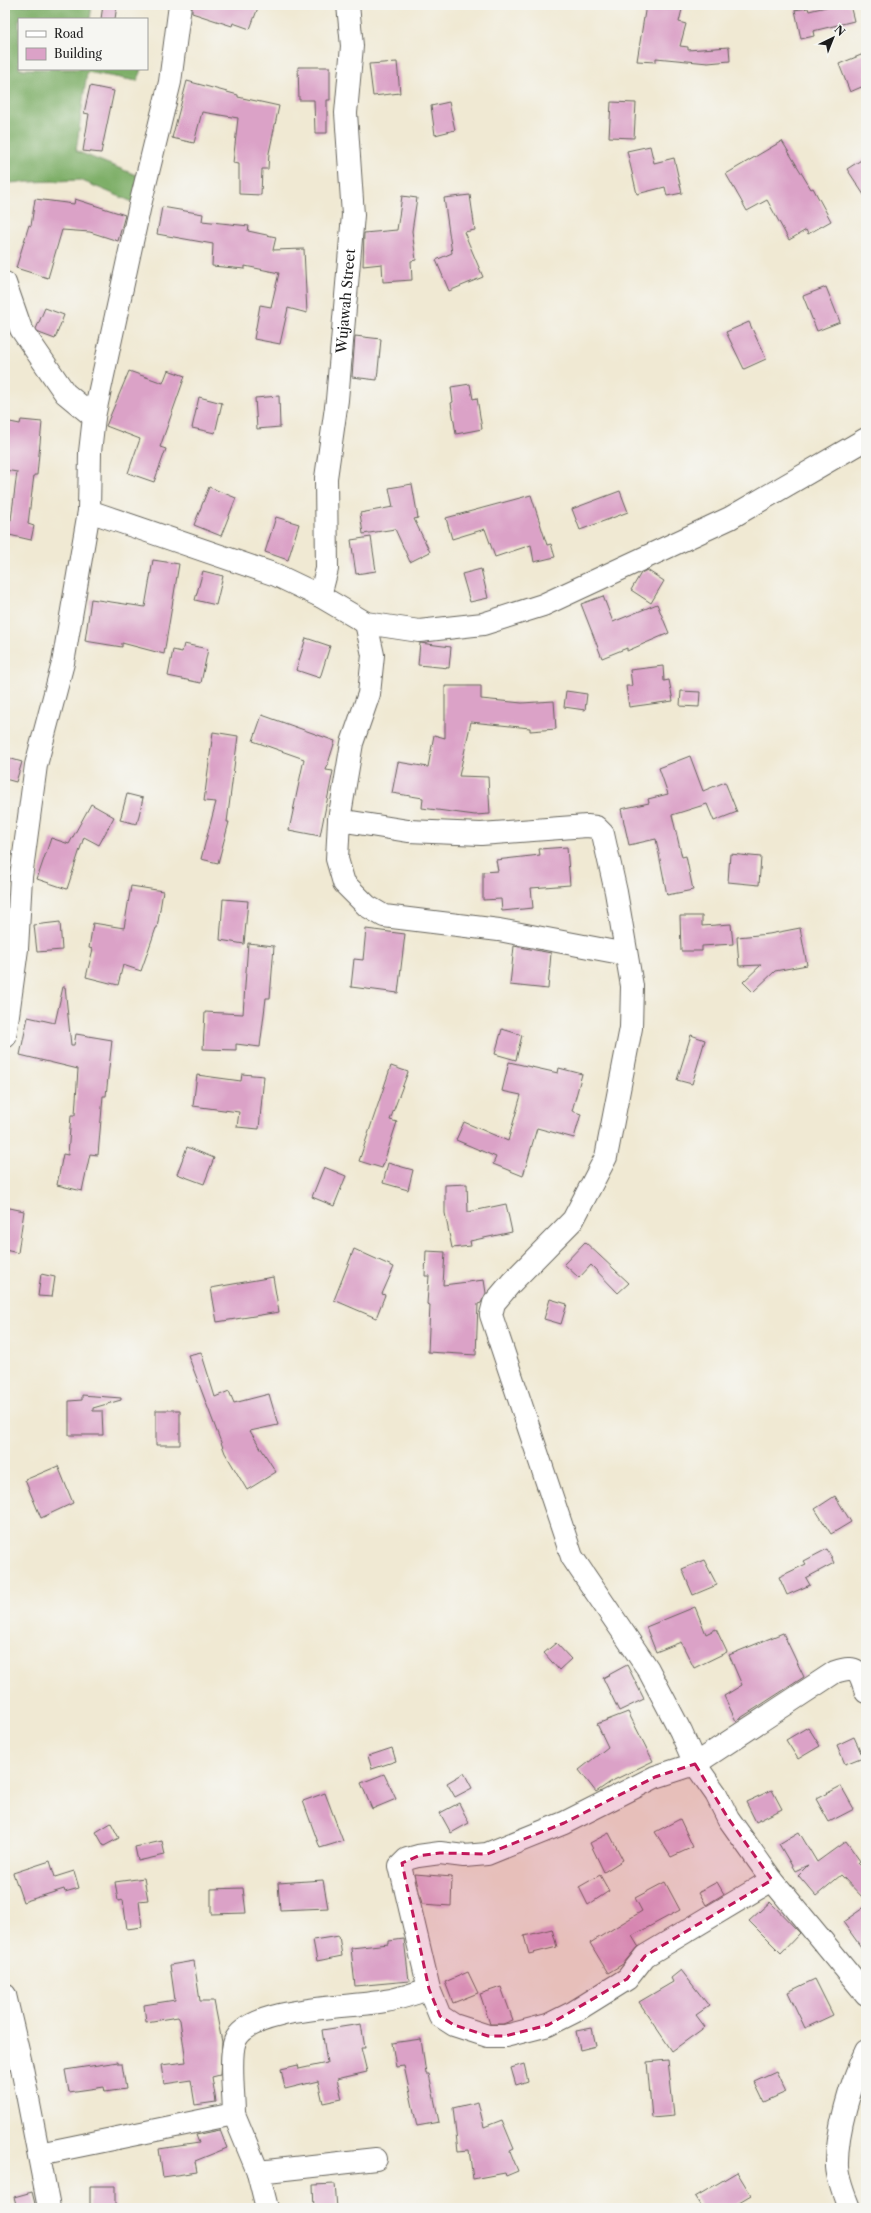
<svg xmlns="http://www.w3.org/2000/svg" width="871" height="2213" font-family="'Libre Caslon Text',serif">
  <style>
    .forest { fill: #7eaf68; stroke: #4d6642 }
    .building { fill: #dba2c7 }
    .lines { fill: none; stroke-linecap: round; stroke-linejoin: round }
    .minor-casing { stroke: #66645c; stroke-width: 24 }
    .minor { stroke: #fff; stroke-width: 22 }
    .marked { fill: #c2185b; fill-opacity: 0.2; stroke: #c2185b; stroke-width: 3; stroke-dasharray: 8 5; stroke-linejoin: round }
    .labels { text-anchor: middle; stroke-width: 3; stroke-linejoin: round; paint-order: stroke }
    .street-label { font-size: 14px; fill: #1c1c1c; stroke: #f6f6f2 }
  </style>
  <rect width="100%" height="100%" fill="#f6f6f2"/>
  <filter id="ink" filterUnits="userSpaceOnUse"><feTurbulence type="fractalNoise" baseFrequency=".025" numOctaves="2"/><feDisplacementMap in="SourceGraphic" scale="8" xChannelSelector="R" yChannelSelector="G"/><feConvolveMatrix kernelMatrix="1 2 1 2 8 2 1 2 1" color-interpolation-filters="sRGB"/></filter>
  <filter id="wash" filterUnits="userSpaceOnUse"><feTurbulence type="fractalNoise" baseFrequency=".012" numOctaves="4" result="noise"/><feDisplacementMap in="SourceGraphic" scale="16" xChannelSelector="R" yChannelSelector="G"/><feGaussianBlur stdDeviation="0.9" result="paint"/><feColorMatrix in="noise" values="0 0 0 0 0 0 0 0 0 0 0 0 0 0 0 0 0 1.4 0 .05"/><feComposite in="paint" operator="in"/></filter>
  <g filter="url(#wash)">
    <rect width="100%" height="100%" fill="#f0e9d3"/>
    <path class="forest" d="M5,5H92L90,19H19V69H141L137,81L87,72L76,151L146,179L140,205L80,180L5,183Z"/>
    <g id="blocks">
      <path class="building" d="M103,5H117L115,19H101Z
        M192,5H259L250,29L233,23L232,26L192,13Z
        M646,5H683L679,22L686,24L680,46L688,47V50L729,47L730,61L708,63L656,58V62L637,61Z
        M834,5H850L854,21L813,31L814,36L801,39L795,10L808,8L809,11Z
        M866,53V85L850,92L839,64Z
        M397,62L400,93L373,96L369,64Z
        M298,67H330V100H327V133H315L314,100H299Z
        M187,81L238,95V97L279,106L269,153L268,169H262L261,195L239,194V164L233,163L238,118L202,112L194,143L172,138Z
        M90,86L114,91L101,153L83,151L89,114L84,113Z
        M449,102L455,130L435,135L431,106Z
        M611,102L636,103L634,138L609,137Z
        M782,141L811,189L813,188L831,221L808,234L806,230L789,240L767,200L747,211L726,174Z
        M650,146L654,163L674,158L682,193L667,196L665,187L637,194L627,151Z
        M866,157V198L847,169Z
        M470,195L475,230L464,232L483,277L449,291L436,260L452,253L444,198Z
        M402,196L417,198L412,231L416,260L411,261L412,280L383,282L382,264L363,266L364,233L397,230Z
        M35,199L74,204L75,199L125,215L118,241L90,232L62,230L48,278L16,268L29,225L31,226Z
        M162,207L203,214L202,221L249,226L248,231L276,237L273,250L304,249L307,313L288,308L280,344L254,339L260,305L271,307L279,273L245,266V269L212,266L213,244L157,234Z
        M826,287L840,322L817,331L803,296Z
        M45,308L64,315L55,339L39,333L36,329Z
        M749,322L766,359L744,369L726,332Z
        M355,336L381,339L377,380L352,377Z
        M168,370L185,376L160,447L166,449L154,482L128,473L140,439L106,426L129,371L163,383Z
        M470,384L473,399L477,398L482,429L456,434L451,403L453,402L451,387Z
        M279,396L280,427L257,429L255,398Z
        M199,397L222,403L215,433L192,428Z
        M21,420L42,422L37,475H34L28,524L34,526L31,540L5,534L8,520H11L17,472L5,470V421L20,424Z
        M412,484L418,518L414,519L430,552L410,562L395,529L363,534L360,513L393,507L389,488Z
        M209,487L236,498L221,536L194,525Z
        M620,491L628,512L580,530L572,509Z
        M531,495L547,545L551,544L555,557L534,562L531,545L495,557L485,529L452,539L446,518Z
        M276,517L299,524L288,560L265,552Z
        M371,537L376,571L356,574L351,540Z
        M153,560L179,564L164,654L122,643V647L85,641L91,599L145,607Z
        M481,569L488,598L470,602L462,574Z
        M647,570L664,581L651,603L631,590L641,573Z
        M203,571L223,576L216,605L195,600Z
        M603,596L613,622L657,604L669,633L627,651V648L602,658L581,604Z
        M306,638L330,646L320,678L296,670Z
        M420,643L451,647L449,668L418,665Z
        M184,644L208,649L201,683L168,676L173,650L182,652Z
        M663,666L664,681L669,680L673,701L629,707L626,686H632L630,670Z
        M445,686H481V699L522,703L554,701L556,729L530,731V728L471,722L459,776L488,777L490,814L475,815L422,808L423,798L392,793L398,762L428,767L434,735L445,738Z
        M566,691L587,694L585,710L564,707Z
        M681,691L700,692L699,707L680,706Z
        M262,715L335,741L326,770L333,771L320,836L289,830L304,759L253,741Z
        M213,732L238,736L227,822H229L218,863L201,859L216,802L204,801Z
        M690,756L703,791L725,782L737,812L714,821L707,804L672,815L682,857L686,856L693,890L667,895L656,839L629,845L621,809L649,803L648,799L668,794L659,768Z
        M5,757L22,762L16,782L5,779Z
        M127,794L143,798L137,824L120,820Z
        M91,804L114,817L99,845L84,837L67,889L37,879L51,838L69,844Z
        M567,847L570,885L531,888L533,908L502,911L501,899L483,900V872L498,871L496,860L540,855L539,849Z
        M730,854L761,857L759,885L728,882Z
        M131,886L163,891L157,928H156L141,971L123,965L118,985L86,977L93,949L89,948L93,923L124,928Z
        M223,899L248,901L244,944L220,940Z
        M680,916H702V926L731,924L733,944L702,946V951H681Z
        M60,922L62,950L37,952L34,925Z
        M800,928L807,965L775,971L753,992L743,982L761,965L739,966L737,937L769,934Z
        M366,929L405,934L398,993L351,987L354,959L363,960Z
        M248,943L274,946L270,998H266L260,1047L236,1044V1050L203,1049L205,1012L243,1014Z
        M514,946L551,953L548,989L510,985Z
        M63,987H65L71,1045H74L76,1034L112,1040L106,1096H103L98,1155L90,1154L82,1191L57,1185L63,1154L68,1155L71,1115H75L78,1069L20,1055L28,1017L55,1023Z
        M502,1029L522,1035L516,1060L495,1054Z
        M691,1035L705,1040L692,1084L677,1080Z
        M509,1062L558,1073L559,1068L582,1074L572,1111L581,1114L574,1138L537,1128L523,1176L493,1164L496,1157L456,1140L464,1122L508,1141L521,1095L502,1091Z
        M391,1066L408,1072L390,1120L397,1122L382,1168L359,1161Z
        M242,1074L264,1076L259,1129L237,1127L239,1112L193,1106L197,1075L241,1081Z
        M187,1147L214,1158L204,1184L177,1174Z
        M388,1163L413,1170L408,1190L383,1183Z
        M324,1167L346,1176L334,1206L312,1197Z
        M467,1184L468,1212L506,1204L512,1232L470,1241L471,1246L452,1248L445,1213V1185Z
        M5,1207L24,1211L18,1253L5,1250Z
        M585,1242L629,1283L618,1293L591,1265L579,1278L564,1264Z
        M354,1249L394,1267L382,1294L385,1295L376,1318L334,1300Z
        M426,1251L445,1252L443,1285L484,1280L486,1293L481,1303L478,1304L476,1355L428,1352L430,1305L427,1304L429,1276H425Z
        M41,1274L55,1277L52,1297L38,1296Z
        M273,1277L279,1312L217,1322L211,1288Z
        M550,1299L567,1304L561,1324L544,1319Z
        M201,1352L215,1397L229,1391L234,1403L269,1394L278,1425L250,1431L276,1472L247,1490L225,1453L188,1355Z
        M82,1395L121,1398V1400L93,1408V1411H102L103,1435H69V1401L82,1400Z
        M156,1410H180V1445H156Z
        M58,1466L73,1503L41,1518L25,1480Z
        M835,1496L851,1522L831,1534L815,1509Z
        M827,1549L834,1563L806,1578L810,1585L787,1595L779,1577L806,1564L804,1561Z
        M704,1560L717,1585L693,1595L682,1569Z
        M695,1607L706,1634L716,1629L727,1652L694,1668L681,1642L656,1652L646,1627Z
        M783,1633L804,1677L736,1721L724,1696L742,1685L729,1655Z
        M556,1643L571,1659L559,1670L544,1653Z
        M627,1665L644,1699L619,1711L603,1678Z
        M628,1712L653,1761L612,1781L596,1792L579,1770L608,1747L597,1724Z
        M808,1727L820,1746L798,1759L786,1740Z
        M854,1737L863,1757L845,1764L837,1745Z
        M392,1748L396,1761L372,1769L368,1756Z
        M464,1773L472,1788L455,1797L447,1783Z
        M384,1774L396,1799L372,1809L361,1783Z
        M841,1786L854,1809L829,1822L816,1799Z
        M772,1790L782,1809L756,1822L746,1802Z
        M325,1793L343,1841L320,1848L303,1801Z
        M459,1803L469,1823L451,1833L440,1813Z
        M680,1819L693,1847L671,1857L655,1832Z
        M111,1823L119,1838L104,1846L96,1832Z
        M799,1832L817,1862L846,1841L860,1861L858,1863L866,1871V1901L841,1875L816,1896L798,1875L808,1865L795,1871L779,1844Z
        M609,1833L623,1860L604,1872L590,1843Z
        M162,1841L165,1855L138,1861L135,1847Z
        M50,1861L55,1877L74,1871L79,1888L65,1892L64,1889L23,1902L13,1873Z
        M415,1874L452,1877L451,1906L422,1904Z
        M600,1875L609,1891L588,1905L579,1887Z
        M144,1878L148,1900L139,1901L142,1927L127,1929L123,1900L118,1901L115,1882Z
        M323,1880L328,1908L280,1910L278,1883Z
        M665,1882L680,1910L632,1936L638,1946L623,1964L608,1973L590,1943L642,1911L635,1898Z
        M717,1882L724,1894L706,1905L699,1892Z
        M243,1888L246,1913L211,1914V1889Z
        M770,1902L800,1933L781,1953L749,1921Z
        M866,1906V1954L843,1922Z
        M552,1929L557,1947L529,1954L524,1936Z
        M339,1936L342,1956L317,1961L313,1940Z
        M404,1939L409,1981L355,1986L351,1948L389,1944V1941Z
        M194,1961L200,2001H214L222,2042L220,2075L212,2077L216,2102L195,2105L191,2080L164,2084L161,2065L186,2062L180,2020L178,2017L146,2022L144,2005L175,2000L170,1965Z
        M681,1970L709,2006L696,2015L705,2027L672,2051L639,2002L673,1982L671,1978Z
        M468,1972L478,1993L453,2003L445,1982Z
        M815,1979L833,2015L805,2028L788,1992Z
        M501,1987L513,2020L503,2024H490L480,1994Z
        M361,2024L365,2048H361L367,2072L337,2079L342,2099L323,2103L318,2081L285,2089L281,2069L298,2065L299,2069L327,2063L322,2030Z
        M592,2028L596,2046L580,2050L576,2031Z
        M421,2039L426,2074H429L439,2122L417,2126L404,2066L396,2067L392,2043Z
        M668,2060L674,2116L652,2118L647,2062Z
        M118,2062V2064H122L126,2089L105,2092L104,2087L69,2092L65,2070Z
        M524,2064L528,2081L516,2085L511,2068Z
        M776,2071L786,2092L764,2102L754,2081Z
        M478,2102L484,2127L502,2120L514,2149L510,2151L518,2171L506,2176L505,2173L473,2179L469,2150L458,2151L453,2108Z
        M220,2130L227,2148L195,2161L197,2172L163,2177L159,2149L199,2143L196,2135Z
        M737,2172L751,2195L729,2208H702L695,2197Z
        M335,2184L337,2208H314L313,2185Z
        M90,2186H115V2208H90Z
        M32,2192L36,2208H17L14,2197Z"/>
    </g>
  </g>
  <g filter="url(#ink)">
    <use href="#blocks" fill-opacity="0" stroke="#66645c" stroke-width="1"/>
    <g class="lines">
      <defs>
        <g id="minor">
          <path d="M5,283L21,329L65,393L94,417"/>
          <path d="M89,511L276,575L320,596L366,623L419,631L483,624L543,605L730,518L866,439"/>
          <path id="s1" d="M320,596L327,569L326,478L337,400L353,215L346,113L352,46L348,5"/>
          <path d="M366,623L373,655L369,694L352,743L339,820L337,859L344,883L367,906L384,916L499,930L626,954"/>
          <path d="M339,820L408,831L481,834L587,826L596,827L603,834L616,892L632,986L631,1028L606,1157L573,1220L511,1283L494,1303L491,1315L572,1557L648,1669L681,1732L695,1764L716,1794L728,1818L772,1880L866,1994"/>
          <path d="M5,1037L17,949L21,877L36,765L63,663L89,511L90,452L94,417L140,205L170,82L180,5"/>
          <path d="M772,1880L645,1956L627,1979L574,2012L548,2025L505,2036H488L454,2025L440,2016L429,1989L400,1866L407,1859L418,1856L440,1853L464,1856L487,1854L564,1823L655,1777L695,1764L835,1672C858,1665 859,1670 866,1692"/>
          <path d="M5,1995L22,2068L49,2208"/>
          <path d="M234,2114C234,2097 229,2056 235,2041C250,2006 353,2008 385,2001C400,1999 415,1993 429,1989"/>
          <path d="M39,2154L234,2114L258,2172L267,2208"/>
          <path d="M258,2172L376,2159"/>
          <path d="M849,2208C844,2195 838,2181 837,2167C836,2132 851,2082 866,2051"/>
        </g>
      </defs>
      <use href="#minor" class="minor-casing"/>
      <use href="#minor" class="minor"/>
    </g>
  </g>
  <path class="marked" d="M695,1764L728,1818L772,1880L645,1956L627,1979L548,2025L505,2036H488L454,2025L440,2016L429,1989L402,1863L418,1856L440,1853L487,1854L564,1823L655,1777Z"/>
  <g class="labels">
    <g class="street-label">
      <text dy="5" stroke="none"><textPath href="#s1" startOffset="297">Wujawah Street</textPath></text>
    </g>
  </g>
  <rect width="871" height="2213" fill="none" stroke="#f6f6f2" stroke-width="20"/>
  <rect x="18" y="18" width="130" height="52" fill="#f6f6f2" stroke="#9f9f9c"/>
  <rect x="26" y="31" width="20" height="6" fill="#ffffff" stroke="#9f9f9c"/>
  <text x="54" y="38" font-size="12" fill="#1c1c1c">Road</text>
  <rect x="26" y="48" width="20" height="12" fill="#dba2c7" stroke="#9f9f9c"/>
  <text x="54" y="58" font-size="12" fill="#1c1c1c">Building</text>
  <g transform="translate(833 38) rotate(43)" stroke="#f6f6f2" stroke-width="3" paint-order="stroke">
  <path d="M0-3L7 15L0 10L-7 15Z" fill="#1c1c1c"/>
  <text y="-6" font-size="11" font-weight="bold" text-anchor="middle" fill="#1c1c1c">N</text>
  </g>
</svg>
